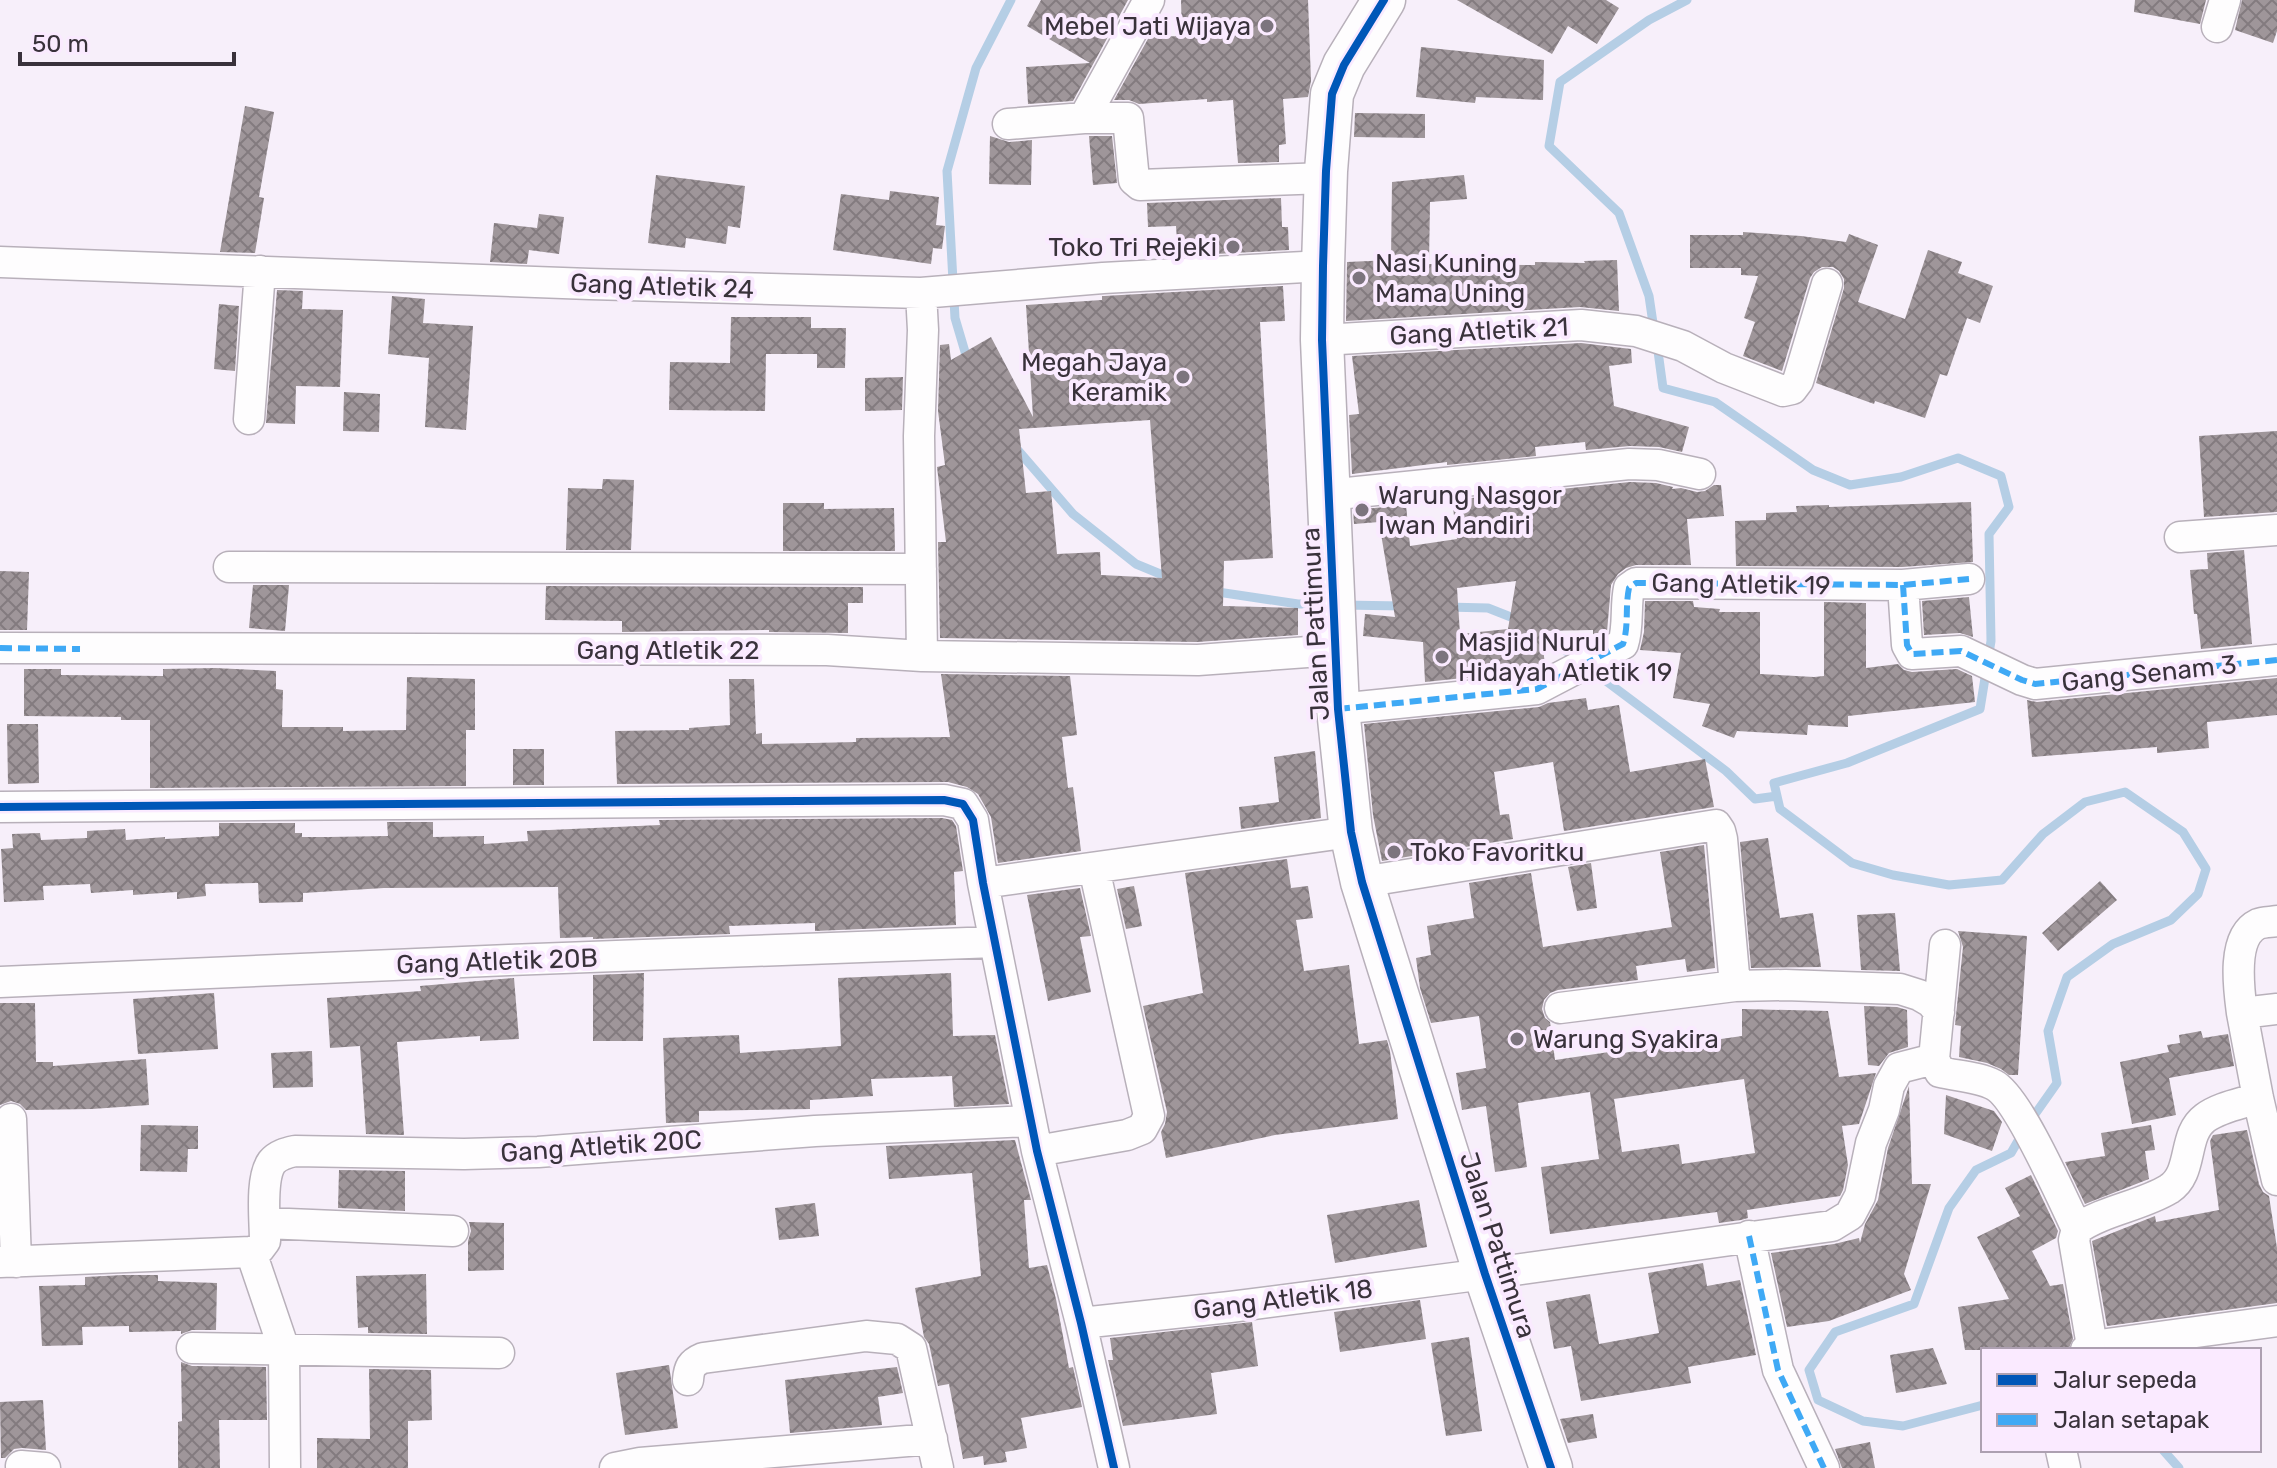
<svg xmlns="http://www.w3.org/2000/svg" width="2277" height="1468" font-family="Rubik,sans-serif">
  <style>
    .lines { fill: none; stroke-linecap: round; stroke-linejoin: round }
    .stream { stroke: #b5cee5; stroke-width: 9 }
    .building { fill: url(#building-cross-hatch); fill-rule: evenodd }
    .street-casing { stroke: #b8b0ba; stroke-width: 33 }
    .secondary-casing { stroke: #b8b0ba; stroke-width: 45 }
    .street { stroke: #fefdfe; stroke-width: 30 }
    .secondary { stroke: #fefdfe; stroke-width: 42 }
    .quiet { stroke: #3fa9f5; stroke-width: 6; stroke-dasharray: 12 6; stroke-linecap: butt }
    .cycleway-casing { stroke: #faeaff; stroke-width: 13 }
    .cycleway { stroke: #0057b8; stroke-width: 8 }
    .poi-dot { fill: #7c747e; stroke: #faeaff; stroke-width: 3 }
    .labels { text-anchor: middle; stroke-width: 8; stroke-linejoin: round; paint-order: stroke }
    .poi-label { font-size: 26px; fill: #39323b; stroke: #faeaff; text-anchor: start }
    .street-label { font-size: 26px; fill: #39323b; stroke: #faeaff }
  </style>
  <defs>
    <pattern id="building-cross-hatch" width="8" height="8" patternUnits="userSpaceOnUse" patternTransform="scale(2)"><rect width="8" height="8" fill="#9f969a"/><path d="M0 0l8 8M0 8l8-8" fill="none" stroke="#837b7f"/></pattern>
  </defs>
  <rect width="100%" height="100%" fill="#f7effa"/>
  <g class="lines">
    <path class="stream" d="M1654,330L1649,296L1619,213L1549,146L1560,82L1649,20L1687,0
      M1657,344L1663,388L1715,402L1813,470L1850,485L1901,477L1958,458L2001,476L2009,507L1989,534L1991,641L1980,709L1847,763L1774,783L1780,809L1852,863L1893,875L1949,885L2002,880L2043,834L2085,802L2125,792L2183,832L2206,869L2198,894L2171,920L2113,944L2067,977L2048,1031L2057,1083L2026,1127L2011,1153L1976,1170L1949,1208L1914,1304L1835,1332L1809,1370L1818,1400L1863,1421L1903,1426L1983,1405
      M968,362L955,318L947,171L976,68L1011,0
      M1016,448L1073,514L1136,564L1170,578
      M1211,591L1298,604H1323
      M1342,605L1403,606
      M1446,607L1488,608L1521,621
      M1534,627L1726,771L1755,799L1777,796
      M2163,1450L2179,1468"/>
  </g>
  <path class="building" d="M1041,0H1128L1073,101L1028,104L1026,67L1090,63L1027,26Z
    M1181,0H1308L1311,81L1308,97L1283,99L1286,144L1279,145V162L1238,163L1233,100L1207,102V99L1139,104L1129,100H1114L1149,37L1182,36Z
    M1457,0H1606L1619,8L1597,44L1568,26L1552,54Z
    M2135,0H2206L2200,24L2134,12Z
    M2242,0H2277V31L2273,43L2235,30Z
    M1421,47L1544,60L1543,100L1476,97L1475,103L1416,97Z
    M245,106L274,112L259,197L264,198L255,253L220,252Z
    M1355,113L1425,114V138L1354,137Z
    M990,136L1009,142L1032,140L1031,185L989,184Z
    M1089,136H1112L1117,183L1093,185Z
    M656,175L745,186L740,228L728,226L726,244L686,238L685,248L648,243Z
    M1464,175L1467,199L1430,202L1429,264L1535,265V262L1585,263L1584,261L1617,260L1619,311L1580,307L1346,321L1347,262L1391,260L1392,182Z
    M890,191L939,197L936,225L945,226L942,249L933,248L931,264L833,250L841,194L889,200Z
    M1281,198L1282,227H1288L1289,250L1178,256L1176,226L1148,227L1147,203Z
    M539,214L564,217L559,254L529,250L527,264L490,262L494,223L537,228Z
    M1743,232L1801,236L1846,242L1849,234L1878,245L1858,302L1905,319L1928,250L1962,262L1958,273L1993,286L1980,323L1967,318L1947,376L1940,374L1925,418L1875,401L1874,404L1816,383L1844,288V279L1839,271L1833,267H1822L1814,272L1810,278L1782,371L1743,356L1755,322L1744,318L1758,276L1741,275V268H1690V235H1743Z
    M1283,286L1285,321L1260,322L1273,558L1224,561L1223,606L1298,608V635L1197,642L940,638L938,542H946L937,467L945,465L938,411L940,345L949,344L951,360L991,337L1033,417L1026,305L1102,300V296H1104ZM1150,420L1162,578L1101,575L1100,552L1057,554L1051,491L1026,493L1019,429Z
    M277,290L303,291L302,309L343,310L340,387L296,386L295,424L266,423Z
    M392,296L425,299L423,323L473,326L466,430L425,427L429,358L388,354Z
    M219,304L239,306L235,371L214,369Z
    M731,317H811V328H846L845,368H817V354H766L765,411L669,410L670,362L730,363Z
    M1581,343L1631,349L1632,363L1609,366L1614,406L1689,427L1682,452L1659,447L1630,446L1586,450L1585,442L1535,447L1536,456L1447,465V462L1352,474L1349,415L1359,414L1352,356Z
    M903,377L902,410L865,411V378Z
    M344,392L380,394L379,432L343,431Z
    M2277,431V512L2204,517L2199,436Z
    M603,479L634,480L631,550H566L568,488L602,489Z
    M1630,482L1656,483L1673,487L1672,489L1681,488L1697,492L1705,491L1714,485H1721L1724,516L1687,519L1691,565H1636L1626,568L1618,574L1611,585L1607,632L1593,637V630L1541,631L1545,665L1532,671L1425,682L1423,642L1363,636L1365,614L1395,617L1379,522L1354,524L1353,510L1406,505L1410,546L1457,539L1452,500ZM1516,581L1508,629L1460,634L1457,588Z
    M1971,502L1973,562L1902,567L1736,566L1735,521L1766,520V513L1797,512L1796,506L1829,505V507Z
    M783,503H824V509L894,508L895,551H783Z
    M2244,550L2252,644L2201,649L2197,614H2194L2190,570L2208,569L2207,553Z
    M0,571L29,572L27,630H0Z
    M253,585H289L285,631L249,628Z
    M546,586L863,587V603H848V633L769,632V630L622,632V621L545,620Z
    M1969,597L1973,637L1960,633L1924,635L1922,601Z
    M1645,601H1693L1694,607L1720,609L1719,612H1760V674L1814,677L1824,676V602L1866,603V668L1898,664L1904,670L1912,672L1957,669L1972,676L1975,702L1848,716V727L1808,725L1807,735L1737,731L1734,738L1702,726L1710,704L1673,698L1681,653L1640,650L1644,632Z
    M215,668L276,671V689L283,690L282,727H343V731L406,730L407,677L475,679V730H466V786L150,788V720H121V717L24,716V669H61V675L163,676V669Z
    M941,674L1070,676L1077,735L1062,737L1068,788L1073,787L1081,851L998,863L991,817L978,794L967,787L948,782L617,784L615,731L689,730V728L730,725L729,679H754L756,734L762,733V744L813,743L856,742V738L950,737Z
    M2277,678V715L2207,722L2209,748L2157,753V747L2032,757L2027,700L2037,702Z
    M1586,698L1588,710L1619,705L1630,772L1705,759L1714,807L1564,831L1553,762L1494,772L1500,815L1509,814L1513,839L1382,861L1373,815L1364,724L1539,707L1548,703Z
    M7,724H38L39,783L8,784Z
    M513,749H544V785H513Z
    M1315,751L1321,818L1241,829L1239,807L1279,802L1274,757Z
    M942,818L952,820L956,826L963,871L954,872L956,925L815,931V923L729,926L730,934L593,939V937L560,938L558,887L384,888L303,893V902L259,903L258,883L205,884L206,896L177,899V892L133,895V890L91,893L90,884L43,886L44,900L4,902L1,849L13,848L12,834L40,833L41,840L87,838V831L125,829L126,840L165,837V839L219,836V823H295V833H302V837H328L388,836L387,822H433V837L484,836V844L528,841L527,831L660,825L659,820Z
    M1768,838L1780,918L1813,913L1821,967L1751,968L1740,842Z
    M1704,845L1715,968L1687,972L1685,959L1636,966L1638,980L1558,990L1550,993L1544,1000L1542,1009L1545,1018L1550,1022L1555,1060L1616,1051V1054L1742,1036V1009L1828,1011L1839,1077L1876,1073L1859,1124L1842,1126L1848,1165L1843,1190L1840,1196L1747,1210L1748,1218L1741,1220L1719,1223L1717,1212L1550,1234L1541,1167L1599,1159L1590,1092L1518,1103L1527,1167L1495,1172L1486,1106L1462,1110L1456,1073L1486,1068L1479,1016L1431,1023L1420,988L1416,958L1431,955L1427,926L1474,918L1469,883L1531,873L1543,947L1672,927L1660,852ZM1744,1079L1755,1153L1682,1164L1679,1144L1622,1152L1614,1099Z
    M1287,859L1291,888L1308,886L1313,918L1296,920L1304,971L1349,965L1359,1044L1387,1040L1390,1051L1398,1119L1275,1135L1166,1158L1161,1132L1165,1124L1167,1112L1143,1006L1203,993L1185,873Z
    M1591,863L1597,908L1577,911L1568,867Z
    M2100,881L2117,900L2058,951L2042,933Z
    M1134,886L1142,926L1126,929L1117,889Z
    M1080,888L1091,936L1080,937L1091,992L1048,1001L1027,895Z
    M1895,913L1900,971L1861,970L1857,915Z
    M1958,931L2027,936L2018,1075H2009L2001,1069L1987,1063L1959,1057L1961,1026L1955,1025L1963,947Z
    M644,973L643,1041H593V975Z
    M951,973L953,1036L995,1035L1009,1104L954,1107L952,1076L871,1079L873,1096L810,1100V1109L699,1111V1122L666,1123L663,1038L739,1035L740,1053L841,1046L838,978Z
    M514,978L519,1039L480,1041V1036L397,1042L404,1135L366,1134L360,1046L330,1048L327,998L421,991L420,986Z
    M214,993L218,1049L138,1054L133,999Z
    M0,1003H35L36,1062H53V1066L146,1059L149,1105L92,1109L26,1110L20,1104L11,1101L0,1105Z
    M1864,1006L1897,1007L1907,1010L1908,1047L1889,1053L1879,1066L1868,1065Z
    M2201,1031L2203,1038L2228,1034L2234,1066L2169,1078L2176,1115L2132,1124L2120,1062L2169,1052L2167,1045L2180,1043L2179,1035Z
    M312,1051L313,1087L273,1088L271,1053Z
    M1909,1086L1912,1184H1931L1904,1274L1911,1290L1829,1321L1787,1327L1771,1253L1834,1244L1859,1238L1860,1243L1865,1224L1878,1200L1888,1148Z
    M1946,1095L1994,1111L2002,1122L1992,1151L1944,1134Z
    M141,1125L198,1126V1149H188L187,1172L140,1171Z
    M2151,1125L2155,1150L2145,1151L2149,1179L2085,1204L2065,1162L2105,1156L2101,1133Z
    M2247,1130L2259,1184L2263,1192L2269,1196L2277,1248V1303L2107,1326L2092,1241L2155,1216L2156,1222L2219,1210L2210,1141L2213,1135Z
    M1015,1140L1031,1200H1024L1029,1268L1047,1265L1056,1299L1069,1368L1073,1367L1082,1407L1021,1418L1027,1448L1005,1452L1007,1462L984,1465L983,1456L963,1459L949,1384L938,1386L929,1344L924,1337L915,1288L981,1276L972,1173L889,1179L886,1146Z
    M339,1170L405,1171V1211L338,1208Z
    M2031,1175L2058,1231L2056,1238L2032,1251L2050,1286L2063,1284L2073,1339L2069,1348L2056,1350H1965L1958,1307L2009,1299L1977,1237L2020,1216L2005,1188Z
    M1419,1200L1427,1247L1335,1263L1327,1215Z
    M815,1203L819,1236L779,1240L775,1208Z
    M469,1222L504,1223V1270L468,1271V1241L471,1231Z
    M1703,1263L1707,1286L1740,1280L1756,1355L1688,1367L1691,1383L1581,1401L1571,1346L1554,1349L1546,1302L1590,1294L1599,1344L1659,1333L1648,1273Z
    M426,1274L427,1334L368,1333V1327L358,1328L356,1276Z
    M123,1275H158V1281L217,1283L216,1330H192L181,1334V1331L129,1332V1326L82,1327L83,1345L42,1346L39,1286L85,1285V1277Z
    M1420,1300L1426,1339L1340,1352L1334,1312Z
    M1252,1322L1258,1366L1211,1373L1217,1414L1123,1426L1108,1360H1113L1110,1338Z
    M1469,1337L1482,1431L1446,1436L1431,1343Z
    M1933,1348L1947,1384L1896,1393L1890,1355Z
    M181,1362L192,1366L266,1367L267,1420H219L220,1468H178V1422L182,1421Z
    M669,1365L678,1428L625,1435L616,1373Z
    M897,1367L903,1393L878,1397L882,1425L790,1433L785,1380Z
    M369,1369L431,1370L432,1420L408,1421V1468H317V1438L370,1439Z
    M43,1400L46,1450L22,1448L14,1449L5,1458H1L0,1402Z
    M1593,1414L1597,1438L1568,1443L1560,1419Z
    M1870,1442L1875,1468H1842L1835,1449Z"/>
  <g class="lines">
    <defs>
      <path id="street" d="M2217,27L2225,0
        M1084,118H1128L1134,180L1140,185L1326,178
        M1008,124L1084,118L1149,0
        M0,262L590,284L921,293L1103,278L1323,266
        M921,293L923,330L919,436L922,656
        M1322,340L1581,325L1636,331L1683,346L1724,368L1783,391L1792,389L1798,381L1827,284
        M249,419L260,271
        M1328,495L1629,464L1658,465L1700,474
        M2180,537L2277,530
        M229,567L921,569
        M1903,585L1907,645L1912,654L1961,651L2022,680L2035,684L2277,660
        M0,648L827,650L922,656L1198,660L1335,650
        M1338,709L1537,689L1623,644C1629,626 1625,607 1629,588L1636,583L1903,585L1969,579
        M0,807L944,800L963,804L973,820L983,883L1037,1151L1081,1323L1114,1468
        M1362,882L1716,825L1720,831L1722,839L1735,986L1785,985L1900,989L1919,995L1931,1002L1939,1012
        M983,883L1351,832
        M1945,945L1934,1059L1940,1072C1957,1076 1979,1077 1994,1085C2018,1097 2063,1200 2077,1229
        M0,982L509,960L995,942
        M1560,1008L1735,986
        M2277,1009L2242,1013L2258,1098L2277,1180
        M2242,1013C2239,990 2231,937 2258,924C2263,922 2272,922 2277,921
        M11,1119L16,1262
        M1037,1151L1127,1135L1142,1129L1149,1116L1094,868
        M265,1223L453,1231
        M1749,1236L1778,1370L1824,1468
        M251,1252L259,1249L265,1241C265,1221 260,1178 272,1162C278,1155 286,1153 295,1151L464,1154L538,1152L815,1131L1031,1121
        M251,1252L284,1349L285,1468
        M0,1262L251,1252
        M1081,1323L1230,1307L1485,1274L1832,1226L1850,1215L1860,1196L1871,1143L1884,1110L1889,1086L1899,1068L1934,1059
        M2092,1346L2074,1240L2077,1229C2104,1210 2141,1206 2169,1189C2194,1173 2182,1135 2205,1118C2220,1107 2240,1104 2258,1098
        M192,1348L499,1353
        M2086,1350L2092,1346L2277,1321
        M688,1380C689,1368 691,1363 703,1358L866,1336L897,1339L911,1348L938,1468
        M2061,1450L2065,1468
        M21,1466L45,1468
        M615,1468L640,1463L932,1439"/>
      <path id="secondary" d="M1384,0L1344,65L1332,94L1326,171L1323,266L1322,340L1338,709L1351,832L1362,882L1485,1274L1551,1468"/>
    </defs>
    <use href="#street" class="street-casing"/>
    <use href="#secondary" class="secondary-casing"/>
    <use href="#street" class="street"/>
    <use href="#secondary" class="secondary"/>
    <path class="quiet" d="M1903,585L1907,645L1912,654L1961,651L2022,680L2035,684L2277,660
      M0,648L80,649
      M1338,709L1537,689L1623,644C1629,626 1625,607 1629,588L1636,583L1903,585L1969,579
      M1749,1236L1778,1370L1824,1468"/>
    <defs>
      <path id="cycleway" d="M1384,0L1344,65L1332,94L1326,171L1323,266L1322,340L1338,709L1351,832L1362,882L1485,1274L1551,1468
        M0,807L944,800L963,804L973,820L983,883L1037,1151L1081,1323L1114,1468"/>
    </defs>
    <use href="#cycleway" class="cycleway-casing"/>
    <use href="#cycleway" class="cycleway"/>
  </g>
  <g class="poi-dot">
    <circle cx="1267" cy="26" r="8"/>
    <circle cx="1233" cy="247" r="8"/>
    <circle cx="1359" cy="278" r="8"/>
    <circle cx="1183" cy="377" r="8"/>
    <circle cx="1362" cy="510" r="8"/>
    <circle cx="1442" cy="657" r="8"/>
    <circle cx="1394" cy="852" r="8"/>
    <circle cx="1517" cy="1039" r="8"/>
  </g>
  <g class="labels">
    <g class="poi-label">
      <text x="1251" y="35" text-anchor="end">Mebel Jati Wijaya</text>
      <text x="1217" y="256" text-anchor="end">Toko Tri Rejeki</text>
      <text x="1375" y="272">Nasi Kuning<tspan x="1375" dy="30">Mama Uning</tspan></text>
      <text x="1167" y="371" text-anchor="end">Megah Jaya<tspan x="1167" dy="30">Keramik</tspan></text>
      <text x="1378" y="504">Warung Nasgor<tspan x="1378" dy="30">Iwan Mandiri</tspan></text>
      <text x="1458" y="651">Masjid Nurul<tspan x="1458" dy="30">Hidayah Atletik 19</tspan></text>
      <text x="1410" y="861">Toko Favoritku</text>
      <text x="1533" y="1048">Warung Syakira</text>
    </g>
    <g class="street-label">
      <text transform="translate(662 286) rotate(2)" y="9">Gang Atletik 24</text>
      <text transform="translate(1479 331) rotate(-3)" y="9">Gang Atletik 21</text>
      <text transform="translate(1741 584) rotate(1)" y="9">Gang Atletik 19</text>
      <text transform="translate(1315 624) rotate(-93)" y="9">Jalan Pattimura</text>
      <text x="668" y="659">Gang Atletik 22</text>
      <text transform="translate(2149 673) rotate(-6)" y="9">Gang Senam 3</text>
      <text transform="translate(497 961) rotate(-2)" y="9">Gang Atletik 20B</text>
      <text transform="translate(601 1146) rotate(-4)" y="9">Gang Atletik 20C</text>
      <text transform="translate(1498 1245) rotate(72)" y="9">Jalan Pattimura</text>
      <text transform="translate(1283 1299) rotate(-7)" y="9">Gang Atletik 18</text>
    </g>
  </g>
  <rect x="1981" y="1348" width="280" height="104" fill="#faeaff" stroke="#ada0b1" stroke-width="2"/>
  <rect x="1997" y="1374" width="40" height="12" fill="#0057b8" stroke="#ada0b1" stroke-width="2"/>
  <text x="2053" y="1388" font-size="24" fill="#39323b">Jalur sepeda</text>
  <rect x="1997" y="1414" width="40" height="12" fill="#3fa9f5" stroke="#ada0b1" stroke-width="2"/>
  <text x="2053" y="1428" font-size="24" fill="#39323b">Jalan setapak</text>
  <path d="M20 52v12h214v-12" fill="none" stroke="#39323b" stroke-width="4"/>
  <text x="32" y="52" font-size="24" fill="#39323b" stroke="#faeaff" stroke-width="6" paint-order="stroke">50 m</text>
</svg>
